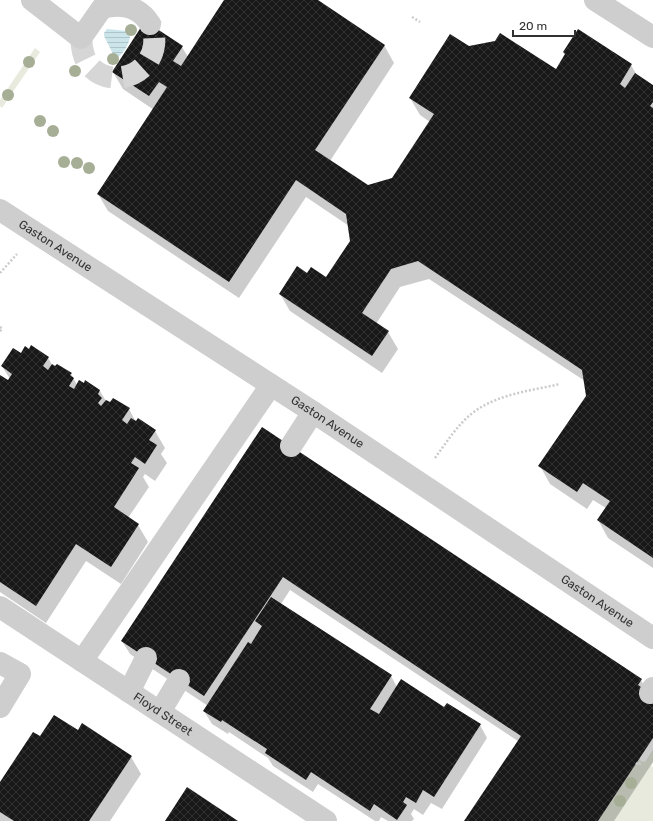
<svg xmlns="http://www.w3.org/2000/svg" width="653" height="821" font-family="Rubik,sans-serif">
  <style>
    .green { fill: #e7eadd }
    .water { fill: url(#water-rules) }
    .shadow { fill: #0003 }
    .building { fill: url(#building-cross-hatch) }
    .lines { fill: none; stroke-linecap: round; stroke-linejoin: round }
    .minor-tunnel { stroke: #d6d6d6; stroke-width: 22; stroke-dasharray: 22 11; stroke-linecap: butt }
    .path { stroke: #cbcbcb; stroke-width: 2.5; stroke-dasharray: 2 2; stroke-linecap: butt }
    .minor { stroke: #cecece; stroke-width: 22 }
    .tree { fill: #a6ae96 }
    .labels { text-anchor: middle; stroke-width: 4; stroke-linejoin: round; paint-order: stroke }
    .street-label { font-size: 12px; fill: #313131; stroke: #fff }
  </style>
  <defs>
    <pattern id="water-rules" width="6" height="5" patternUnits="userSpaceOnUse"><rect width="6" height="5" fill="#cbe5ea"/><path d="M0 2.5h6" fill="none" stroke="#afc5c9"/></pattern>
    <pattern id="building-cross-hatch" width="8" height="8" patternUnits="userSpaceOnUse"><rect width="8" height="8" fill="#181818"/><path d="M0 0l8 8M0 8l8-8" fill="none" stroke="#313131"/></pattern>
  </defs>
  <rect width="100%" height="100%" fill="#fff"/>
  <path class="green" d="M35,48L40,52L2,108L0,106V100Z
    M653,749V762L651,766L653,767V821H598L639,759L645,762Z"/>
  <path class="water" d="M107,29L127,31L130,34C131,41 124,53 118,57L113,54L104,36V33Z"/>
  <path class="shadow" d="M225,0H316L384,45L394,63L330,161L368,186L393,179L430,122L420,115L410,98L469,47L556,70L578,31L631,65L638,77L653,86V568L608,538L598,520L606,508L593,500L587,509L550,484L540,466L587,396L585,381L429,279L400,287L376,324L388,332L398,349L382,373L290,311L280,294L307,274L327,279L351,242L349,226L306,197L239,298L108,211L98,194L154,110L123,89L113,72L182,47L188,57Z
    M21,355L48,358L53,366L71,374L77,385L84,384L85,381L100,391L106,401L129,409L136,422L155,431L165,448L161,454L167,463L155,481L145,474L143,477L149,487L128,518L138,525L148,542L121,584L86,561L46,623L0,592V376L8,381L10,379L2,366Z
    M262,429L641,680L648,693L653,697V762L614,821H466L518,741L290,590L281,604L391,676L397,687L480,725L487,738L442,809L431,803L423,815L414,809L411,814L414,819L412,821H388L381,817L379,821H375L318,784L313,792L273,766L268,758L229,732L228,734L212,724L204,711L208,706L130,654L122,641Z
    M40,738L131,757L141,774L110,821H0V783Z"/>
  <path class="building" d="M224,0H318L385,45L315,150L368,185L392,178L434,114L409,98L450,34L469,46L495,41L500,33L556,69L565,54L563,52L578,29L632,64L620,84L625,88L635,73L653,85V102L650,106L653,108V558L597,520L610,501L583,483L577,492L538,466L586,396L582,370L418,261L391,269L362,313L389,331L372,356L279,294L297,266L307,273L311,267L326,277L350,241L346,214L296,180L229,282L97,194L167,87L159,82L149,96L112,72L145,21L183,46L173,61L181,66Z
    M31,345L49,357L43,366L48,370L52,364L55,366L57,364L72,373L70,375L74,378L69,386L74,389L79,380L84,383L85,380L100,390L98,394L102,398L98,403L101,406L106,400L110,402L113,398L130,408L122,420L127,424L131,418L136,421L138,418L156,430L149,440L157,445L145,464L135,457L131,463L139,468L114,507L139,524L111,567L76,544L36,606L0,582V375L8,380L12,374L1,366L13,348L21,353L25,346L29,349Z
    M262,427L642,679L638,685L653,695V738L598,821H464L521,736L283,577L204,696L121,641Z
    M271,597L392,675L370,709L379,714L401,679L444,707L447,703L481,724L434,797L423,790L416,803L406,797L403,802L407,805L397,820L374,804L370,811L311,772L306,780L265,753L267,749L222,720L221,722L203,711L248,642L251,644L262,626L255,621Z
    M54,715L78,730L82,723L132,756L89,821H14L0,812V782L33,732L40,736Z
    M187,787L238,821H165Z"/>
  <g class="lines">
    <path class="minor-tunnel" d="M81,38C82,46 82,54 87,62C106,90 150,78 154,45C155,38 154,30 150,24"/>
    <path class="path" d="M412,17L420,22
      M0,273L17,254
      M0,327L2,328L0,332
      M435,458C446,443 456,427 470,415C495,394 530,391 560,384
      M636,763L639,765L653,744"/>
    <g class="minor">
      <path d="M32,0L81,38L102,8C121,3 139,6 150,24"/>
      <path d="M595,0L653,37"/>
      <path id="s1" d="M0,210L313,412L653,638"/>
      <path d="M291,446L313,412"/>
      <path id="s2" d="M0,607L326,821"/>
      <path d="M82,661L271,385"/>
      <path d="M0,663L20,674L0,707"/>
      <path d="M129,692L146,658"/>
      <path d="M650,693L653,688"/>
      <path d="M160,712L179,680"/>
    </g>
  </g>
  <g class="tree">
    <circle cx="131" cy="30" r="6"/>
    <circle cx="113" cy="59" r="6"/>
    <circle cx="29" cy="62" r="6"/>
    <circle cx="75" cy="71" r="6"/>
    <circle cx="8" cy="95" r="6"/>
    <circle cx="40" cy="121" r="6"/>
    <circle cx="53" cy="131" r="6"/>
    <circle cx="64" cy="162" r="6"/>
    <circle cx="77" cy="163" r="6"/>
    <circle cx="89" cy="168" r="6"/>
    <circle cx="631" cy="783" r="6"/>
    <circle cx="620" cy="801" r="6"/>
  </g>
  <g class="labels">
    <g class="street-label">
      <text dy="4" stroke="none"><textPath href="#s1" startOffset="66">Gaston Avenue</textPath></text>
      <text dy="4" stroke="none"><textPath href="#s1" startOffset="390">Gaston Avenue</textPath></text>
      <text dy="4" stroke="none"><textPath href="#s1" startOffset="714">Gaston Avenue</textPath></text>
      <text dy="4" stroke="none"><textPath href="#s2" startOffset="195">Floyd Street</textPath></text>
    </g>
  </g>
  <path d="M513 30v6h62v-6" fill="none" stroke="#313131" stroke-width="2"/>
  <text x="519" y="30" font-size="12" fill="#313131" stroke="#ffffff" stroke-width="3" paint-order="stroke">20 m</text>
</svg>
